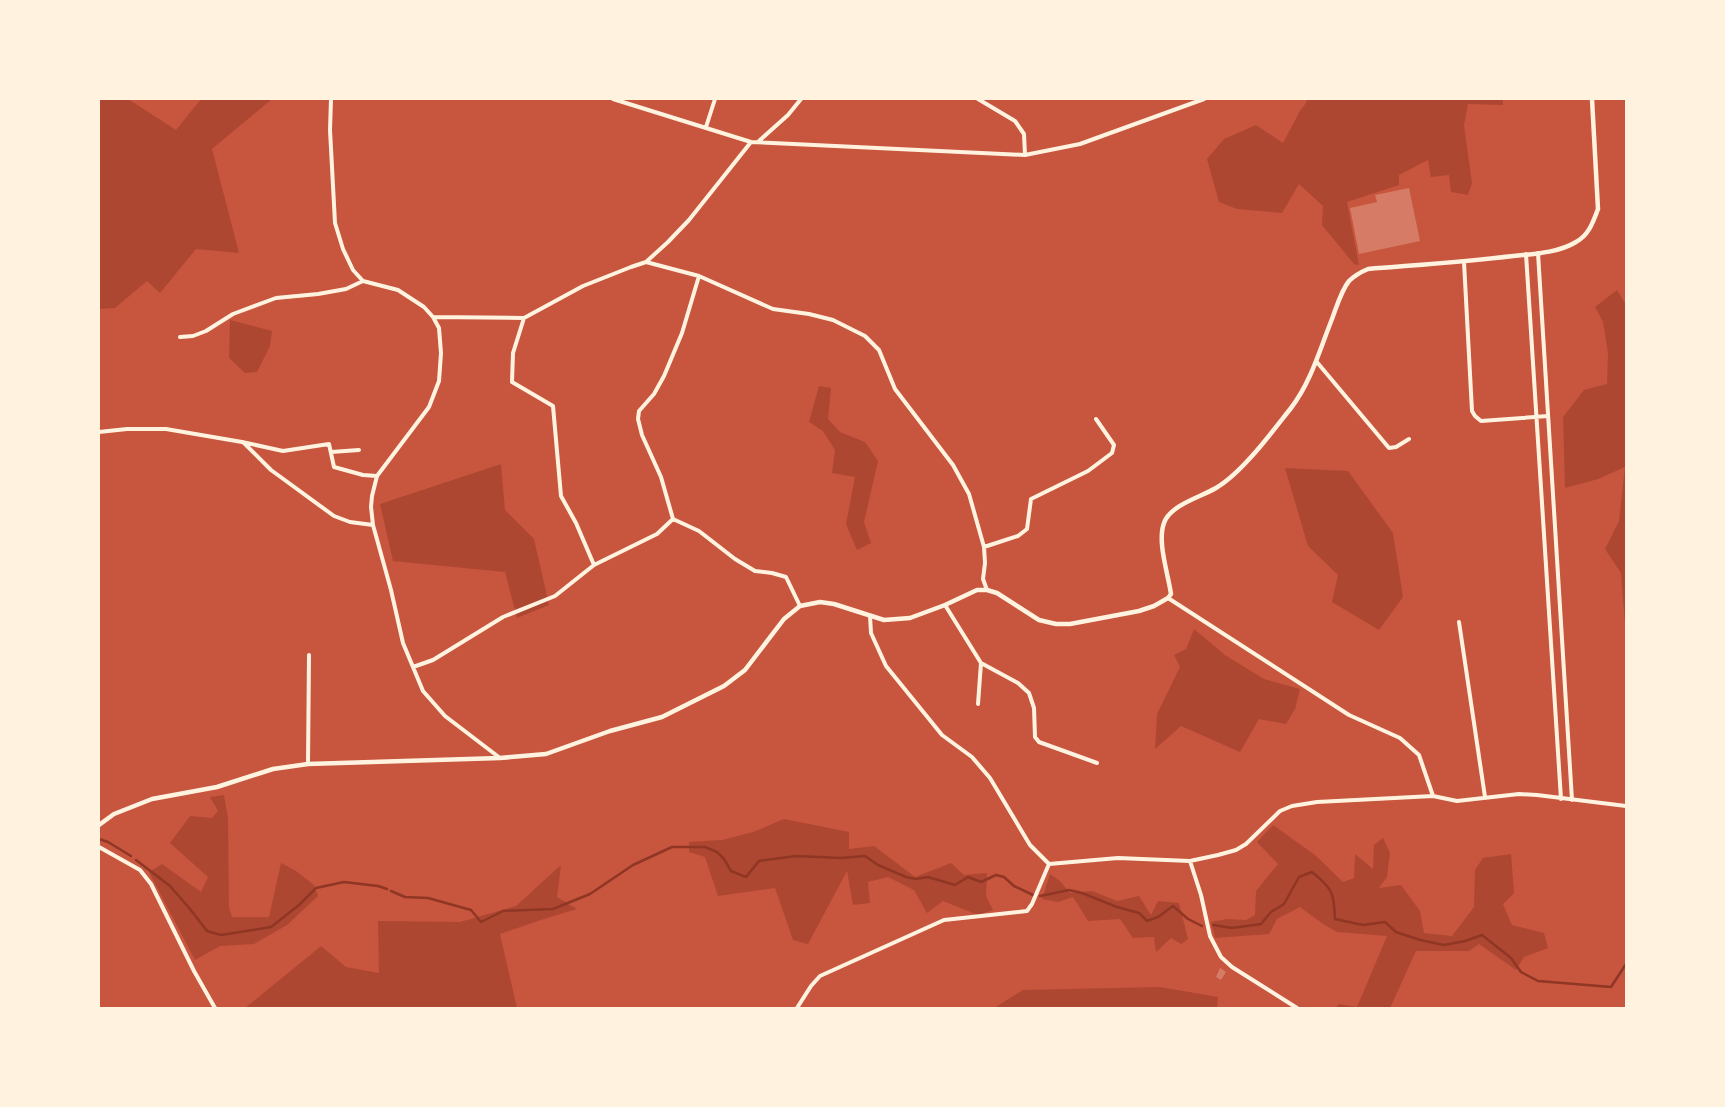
<svg xmlns="http://www.w3.org/2000/svg" width="1725" height="1107" font-family="'Sofia Sans Condensed',sans-serif">
  <style>
    .green { fill: #ae4732 }
    .lines { fill: none; stroke-linecap: round; stroke-linejoin: round }
    .stream { stroke: #8f3625; stroke-width: 2.5 }
    .building { fill: #d67c66 }
    .minor { stroke: #fff3e0; stroke-width: 4 }
    .tertiary { stroke: #fff3e0; stroke-width: 4.5 }
  </style>
  <rect width="100%" height="100%" fill="#c8553d"/>
  <path class="green" d="M99,99H128L176,130L201,99H272L212,149L239,253L196,249L160,293L147,281L115,308L99,309Z
    M1307,99H1503V105L1468,104L1464,125L1472,183L1468,195L1451,192L1449,175L1431,177L1428,160L1399,175V185L1347,202L1359,265L1354,264L1322,225L1323,206L1299,184L1282,213L1237,209L1219,202L1207,159L1224,139L1256,125L1283,143L1300,111L1306,103Z
    M1617,290L1626,305V690V636L1621,573L1605,549L1619,521L1625,467L1598,479L1565,488L1563,417L1584,390L1607,384L1608,353L1603,322L1595,307Z
    M230,320L272,331L270,346L257,372L245,373L229,358Z
    M819,386L831,388L828,419L840,432L865,442L878,461L864,522L871,543L857,550L846,524L855,477L832,473L835,450L823,431L809,422Z
    M501,464L505,510L534,539L549,605L517,618L505,572L393,561L380,504Z
    M1285,468L1348,471L1393,533L1403,597L1379,630L1332,602L1338,575L1308,546Z
    M1194,629L1225,655L1264,679L1300,689L1295,709L1286,724L1259,719L1240,752L1181,726L1155,749L1157,714L1180,667L1174,655L1186,649Z
    M224,795L228,818L229,907L232,917H269L281,863L296,871L314,885L318,896L287,925L254,944L220,946L195,960L149,872L162,864L201,892L208,877L170,843L190,816L212,818L218,811L210,797Z
    M784,819L849,832V849L874,846L915,877L951,863L964,875L987,873L986,896L993,910L978,915L943,901L927,913L914,890L888,877L868,882L870,903L853,905L847,871L808,944L793,940L775,888L718,896L705,857L689,852V842L722,840L753,832Z
    M1273,825L1315,855L1343,882L1354,878L1355,854L1373,869L1374,845L1383,838L1390,853L1387,877L1379,888L1401,885L1420,911L1424,933L1452,936L1474,907L1475,870L1483,858L1511,854L1514,893L1503,904L1512,925L1544,933L1548,948L1524,957L1516,970L1479,944L1469,951H1416L1390,1008H1336L1339,1004L1357,1007L1387,936L1337,932L1323,924L1300,907L1277,919L1269,934L1215,938L1211,922L1227,919L1246,920L1255,915L1256,891L1278,864L1257,842Z
    M561,865L557,897L577,909L541,920L500,934L517,1008H245L321,946L346,967L379,973L378,921L460,922L516,906Z
    M1050,874L1060,881L1070,893L1092,891L1117,901L1139,896L1151,915L1158,901L1179,903L1188,939L1181,944L1171,938L1156,952L1154,937L1133,938L1120,919L1088,921L1073,897L1058,902L1042,899Z
    M1160,987L1218,997L1217,1008H994L1023,990Z"/>
  <g class="lines">
    <path class="stream" d="M99,839L108,842L131,856
      M136,860L170,886L190,909L207,931L221,935L271,927L299,905L316,888L344,882L378,886L387,889
      M391,891L405,897L428,898L471,910L481,922L503,911L553,909L590,894L633,865L672,847H705L717,852L724,859L731,871L746,877L759,861L796,856L841,858L865,856L878,865L906,877L916,879L928,877L955,885L968,877L981,882L996,875L1004,877L1014,886L1033,895
      M1040,896L1069,890L1082,893L1117,907L1139,913L1147,921L1158,917L1173,906L1188,919L1202,926
      M1213,925L1232,928L1261,924L1271,912L1284,904L1299,877L1312,872C1333,889 1334,893 1335,919L1363,925L1385,922L1396,932L1420,940L1444,945L1465,941L1482,935L1511,958L1521,972L1538,981L1611,987L1626,964"/>
  </g>
  <path class="building" d="M1409,188L1420,241L1359,254L1350,208L1377,202L1375,195Z
    M1220,968L1226,972L1221,980L1216,977Z"/>
  <g class="lines">
    <path class="minor" d="M331,99L330,130L335,223L343,249L353,270L363,281L398,290L424,307L433,317L439,328L441,353L439,381L429,407L377,476L372,496L371,507L373,525L391,590L403,643L423,691L445,716L500,758
      M613,99L751,142L1025,155L1080,144L1204,99
      M978,99L1015,121L1024,134L1025,155
      M706,127L715,99
      M759,141L788,115L801,99
      M1538,253L1572,800
      M1526,254L1561,799
      M646,262L699,276L773,309L809,314L833,320L865,336L879,350L895,389L953,465L969,494L984,547L985,563L983,579L987,590
      M1464,262L1472,411L1475,416L1481,421L1548,416
      M699,276L682,333L664,376L654,394L639,411L638,419L642,435L661,477L673,519L699,531L735,559L755,571L772,573L786,577L800,606
      M433,317L524,318L583,286L631,267L646,262L668,242L689,220L751,142
      M524,318L513,353L512,382L553,406L561,496L576,523L594,565
      M180,337L193,336L206,331L233,314L276,298L318,294L346,289L363,281
      M1316,361L1389,448L1396,447L1409,439
      M99,432L127,429H166L242,442L283,451L329,444L334,467L363,475L377,476
      M243,442L271,470L334,516L350,522L373,525
      M331,452L359,450
      M984,547L1018,536L1027,529L1031,499L1088,471L1112,453L1114,445L1096,419
      M1168,598L1349,715L1400,738L1419,755L1433,796
      M945,605L981,663L1018,683L1029,693L1034,708L1035,737L1039,742L1097,763
      M870,616L871,633L886,666L942,735L972,757L990,778L1030,845L1049,864
      M1459,622L1485,797
      M413,667L433,660L503,617L555,596L594,565L657,534L673,519
      M978,704L981,663
      M308,764L309,655
      M99,847L140,870L151,884L194,971L215,1008
      M1190,861L1201,895L1210,936L1221,957L1232,967L1297,1008
      M797,1008L811,986L820,976L944,920L1027,911L1032,904L1049,864L1118,858L1190,861L1218,855L1236,850L1246,844L1280,811L1292,806L1317,802L1433,796L1457,801L1519,794L1537,795L1626,806"/>
    <path class="tertiary" d="M99,825L114,814L152,799L217,787L273,769L308,764L500,758L546,754L610,731L662,717L724,686L745,670L784,619L800,606L820,602L834,604L884,620L910,618L945,605L977,590H987L997,593L1039,620L1056,624H1070L1139,611L1154,606L1168,598L1171,594C1168,573 1157,542 1164,523C1170,505 1201,497 1216,488C1242,473 1272,432 1291,408C1311,382 1320,349 1332,319C1337,306 1341,291 1349,281C1355,275 1361,272 1368,269C1416,265 1464,262 1513,256C1533,254 1558,253 1576,242C1589,235 1593,222 1598,209L1592,99"/>
  </g>
  <rect width="1725" height="1107" fill="none" stroke="#fff3e0" stroke-width="200"/>
</svg>
